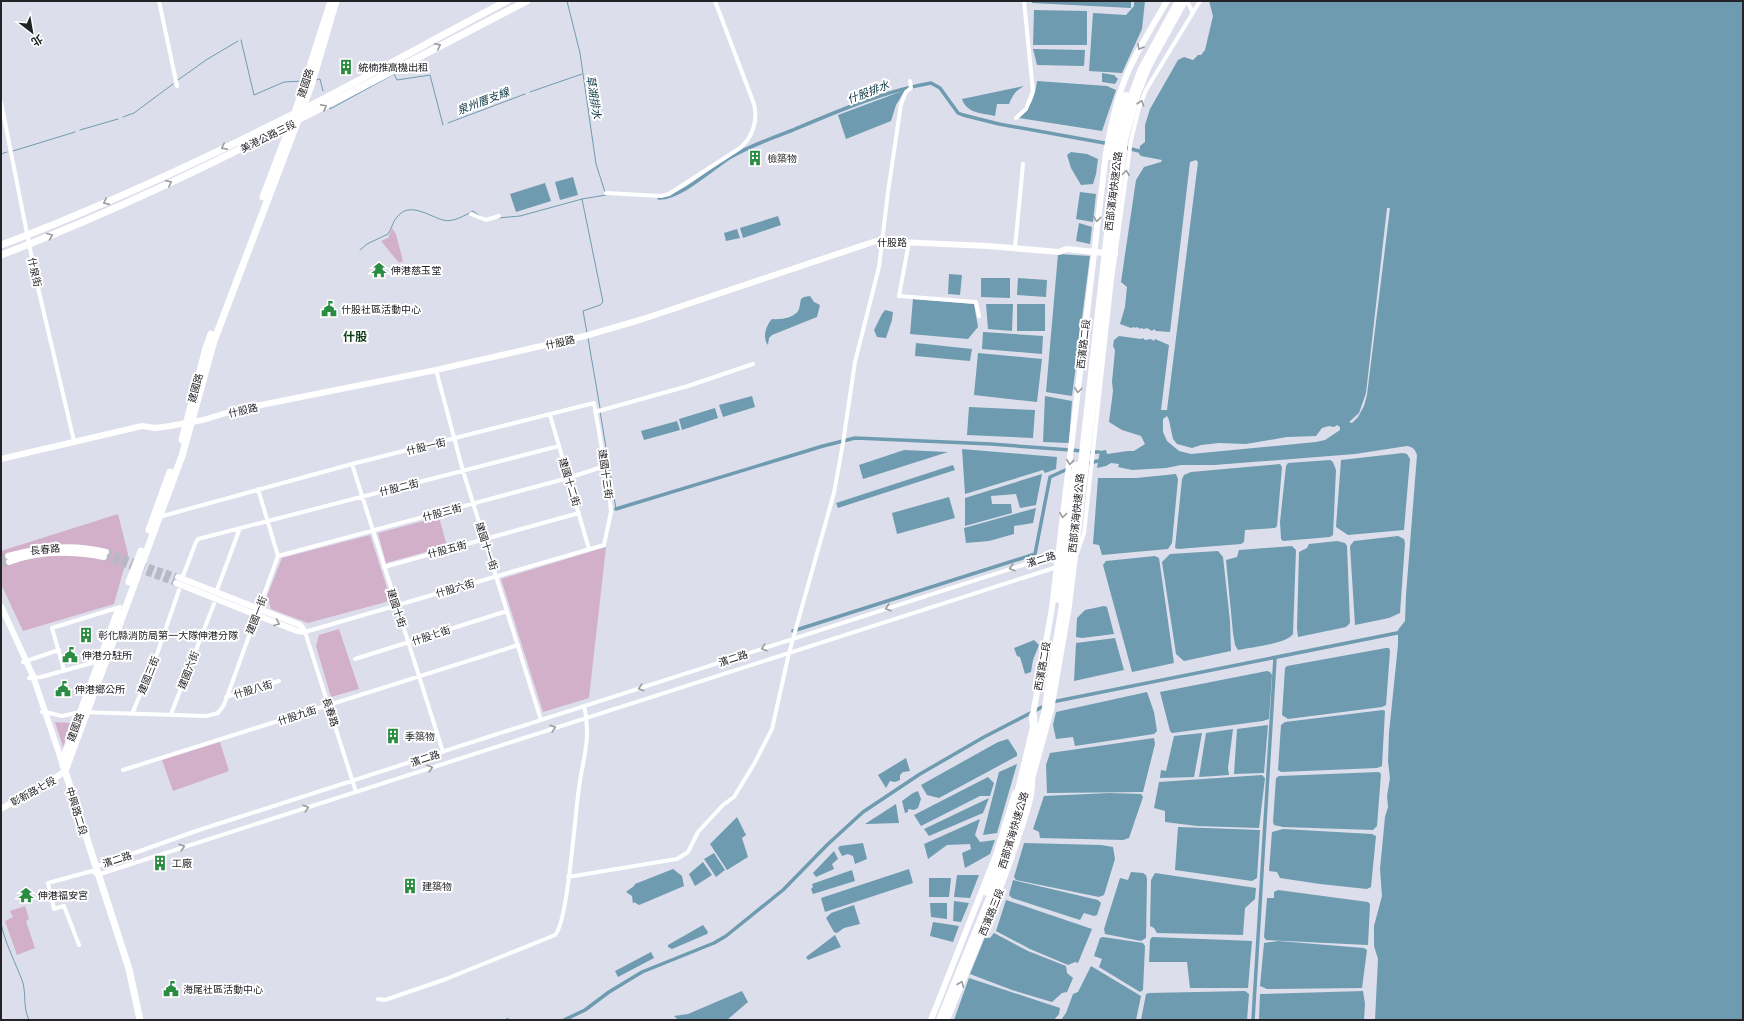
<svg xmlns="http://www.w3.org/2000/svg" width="1744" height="1021" font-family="Quicksand,'Noto Sans TC',sans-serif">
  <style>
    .green { fill: #d3b0ca }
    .water { fill: #6e9baf }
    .pier { fill: #dcdeeb }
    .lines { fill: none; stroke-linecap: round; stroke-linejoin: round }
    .stream { stroke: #6e9baf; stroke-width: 1 }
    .canal { stroke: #6e9baf; stroke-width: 3.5 }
    .secondary-tunnel { stroke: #b7b8c4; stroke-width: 6; stroke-dasharray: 6 3; stroke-linecap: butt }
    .street { stroke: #fff; stroke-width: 4 }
    .secondary { stroke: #fff; stroke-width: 6 }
    .primary { stroke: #fff; stroke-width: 7 }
    .highway { stroke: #fff; stroke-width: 8 }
    .oneway { stroke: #9c9c9e }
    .labels { text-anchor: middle; stroke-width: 4; stroke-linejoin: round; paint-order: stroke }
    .poi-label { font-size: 10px; fill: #222227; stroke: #fff; text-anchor: start }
    .street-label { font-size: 10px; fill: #222227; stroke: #fff }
    .water-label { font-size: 11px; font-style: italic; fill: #073140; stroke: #fff }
    .quarter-label { font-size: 12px; font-weight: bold; fill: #0d3c18; stroke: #fff }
  </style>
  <rect width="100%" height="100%" fill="#dcdeeb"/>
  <path class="green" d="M392,228L396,234L403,261L399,263L381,241L388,238Z
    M118,514L128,554L114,604L23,631L1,584V551Z
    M439,517L447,546L386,563L378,533Z
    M370,535L390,597L386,602L308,623L271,609L267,596L282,558Z
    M606,547L589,698L543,712L501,579Z
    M339,629L359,689L331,697L316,646L319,635Z
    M55,722L72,723L63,747Z
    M220,742L229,771L173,791L162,760Z
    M25,906L29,919L26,921L35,948L17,955L5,921L13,917L10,911Z"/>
  <path class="water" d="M1032,1H1131V8L1032,3Z
    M1134,1H1145L1142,29L1122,73L1089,71L1093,13L1126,15L1134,6Z
    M1209,1H1743V1020H1375L1378,959L1374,946V926L1382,896L1380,869L1385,817L1388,807L1387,796L1390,778L1388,761L1389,733L1398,645V630L1405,621L1406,595L1417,455C1415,449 1413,447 1407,446L1355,454L1214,465H1181L1166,468L1132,470L1118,467L1119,464L1111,463L1106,466L1097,468L1100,451L1106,450L1107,454L1128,451H1134L1145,444L1141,436L1122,430L1109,422L1113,391L1112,382L1115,350L1113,346L1114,340L1119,336L1141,339L1143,338L1145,340L1151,339L1154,341L1155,339L1169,345L1161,410H1167L1198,162L1196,160L1190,162L1170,332L1156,331L1154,329L1152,331L1147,328L1144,329L1141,328L1140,329L1137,327L1135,328L1134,327L1131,328L1120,324L1125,307L1127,287L1121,282L1136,180L1144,167L1161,162L1162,160L1141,156L1139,154L1140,146L1145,142V125L1150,109L1178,60L1184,57L1193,60L1198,55H1201L1205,50L1213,16Z
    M1034,10L1087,11V45H1033Z
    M1033,49L1085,50L1084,66L1037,65Z
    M1102,73L1114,75L1118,79L1115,84L1102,82Z
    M1037,81L1107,86L1116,90L1102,131L1019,118C1031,108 1035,96 1037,81Z
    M1024,86C1015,91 1013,95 1009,104H997L995,116C983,113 967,114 962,99Z
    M905,90L896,105L891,121L846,139L838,115Z
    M1071,152L1087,154L1098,159L1096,174L1093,184L1081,185L1071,168L1067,155Z
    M573,177L578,195L560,200L555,182Z
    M545,183L551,201L516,212L510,194Z
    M1080,192L1096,194L1093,222L1076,219Z
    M778,216L781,225L743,238L740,228Z
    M1079,223L1092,227L1090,244L1076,241Z
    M737,229L740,238L726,241L724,233Z
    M1058,254L1090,256L1072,396L1046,392Z
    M949,274L962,275L960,295L948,294Z
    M981,278H1010V298L981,297Z
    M1018,278L1047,280L1046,297L1017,295Z
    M810,296L814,302L820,305L817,317L772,335L769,338L768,345C762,338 766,325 772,319C780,320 796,318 799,309C800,306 800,302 801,299L804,297Z
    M913,299L974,304L978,327L968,339L910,334Z
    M986,304H1013L1012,331L988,329Z
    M1017,304H1045V331H1017Z
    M885,310L893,312L892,320L886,338L877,337L874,330L882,314Z
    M983,332L1043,336L1042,354L982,349Z
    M916,343L972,349L970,361L915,356Z
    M978,353L1042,359L1037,402L974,395Z
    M752,396L755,407L723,417L719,405Z
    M1045,396L1072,401L1069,443L1043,442Z
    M969,407L1035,410L1033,438L967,435Z
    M715,408L718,418L682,430L679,419Z
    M677,421L680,430L644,440L641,431Z
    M962,449L1057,457L1056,469L1045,473L1043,470L965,494Z
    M904,450L948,452L863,479L859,465Z
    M1403,453L1407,454L1410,459L1404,530L1348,535L1336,527L1341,460Z
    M1330,460L1333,462L1336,470L1333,535L1330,537L1283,541L1281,539L1280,522L1286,466L1288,463Z
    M1280,464L1282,467L1277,526L1275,528L1245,530L1244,542L1241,544L1178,549L1175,548L1182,479L1184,475L1191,472Z
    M953,465L955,470L838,508L836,503Z
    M1042,474L1036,505L1020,508L1016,494L991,496L992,504H1011L1012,513L965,526V498Z
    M1176,474L1178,479L1172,543L1168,549L1102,555L1099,545L1093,544L1098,478H1136Z
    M949,497L955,518L897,534L892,513Z
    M1036,508L1033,523L1014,526V534L989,541L966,543L964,528Z
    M1398,536L1404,539L1405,543L1400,613L1389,618L1355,625L1350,546L1354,541Z
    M1337,541L1345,543L1347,546L1350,623L1346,627L1298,637L1297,628L1299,552L1307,548L1309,544Z
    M1292,546L1296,550L1293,634C1286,644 1251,647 1238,650L1235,645L1233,633L1226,560L1237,557L1239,550Z
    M1218,551L1223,557L1230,621L1231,651L1184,661L1176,654L1162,562L1170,554Z
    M1155,556L1159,558L1174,663L1132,672L1103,565L1106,561Z
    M1104,606L1107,607L1114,634L1082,638L1076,637L1077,618L1085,610Z
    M1115,638L1124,670L1074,681L1076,643Z
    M1034,640L1039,645L1033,660L1031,672L1025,674L1020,657L1017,656L1014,648Z
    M1386,648H1389L1390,651L1386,705L1382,707L1288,719L1282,715L1285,668L1287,666Z
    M1267,671L1270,672L1272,675L1269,719L1263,721L1172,733L1170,731L1160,692Z
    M1147,692L1154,712L1157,731L1154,734L1075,746L1073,737L1056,739L1053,725L1056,712Z
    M1383,710L1385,711L1382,766L1377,768L1281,772L1278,770L1281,725L1285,722Z
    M1268,725L1264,773L1234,774L1237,729Z
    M1233,729L1228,768L1229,775L1199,777L1206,733Z
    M1202,733L1194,777L1160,778L1161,770L1166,771L1174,736Z
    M1154,738L1155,744L1143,792L1047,793L1046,765L1050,753Z
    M1008,739L1017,753V756L939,798L927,795L921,785L998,742Z
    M906,758L910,771L903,772L900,775V780L895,782L890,781L886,788L878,775Z
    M1017,764L997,833L983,835L999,772Z
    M1379,772L1381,774L1377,826L1373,830L1283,827L1274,825L1273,822L1276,778L1279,776Z
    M1262,775L1265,778L1259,828L1197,826L1165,822V811L1154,808L1159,782Z
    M988,777L994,783L990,796H980L921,826L914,815Z
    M918,791L921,799L918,808L914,810L908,809V812L905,813L902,801L913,793Z
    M1110,793L1141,794L1143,797L1129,838L1123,840L1040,838L1039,832L1033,829L1044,796Z
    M989,798L983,813L929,836L924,829Z
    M896,804L899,823L865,824Z
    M737,817L746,835L742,838L748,857L727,870L710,844Z
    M980,819L975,835L980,842L995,840L990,854L965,868L962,853L971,849L970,844L947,845L928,859L924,844Z
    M1178,827L1260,830L1257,878L1252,881L1175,870Z
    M1283,829L1372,834L1376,836L1371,887L1367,889L1320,884L1280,878L1277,872L1269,871L1272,832Z
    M863,843L867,859L855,864L853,856L848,854L842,856L838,848L840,846Z
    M1024,843L1101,845L1113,847L1115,859L1104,895L1099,897L1016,880L1014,877Z
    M834,851L838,859L832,864L834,869L816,877L813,873Z
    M714,853L725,870L716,877L704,859Z
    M703,862L712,875L695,886L689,874Z
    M673,869L682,876L684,886L644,903L639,905L634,902L633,904L632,896L626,892L634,886L635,884Z
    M909,869L913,883L825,912L821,898Z
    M852,870L855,881L813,894L811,889L813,887L812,884Z
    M1131,872L1143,873L1146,875L1147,879L1146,938L1141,941L1105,934L1104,929L1120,878L1128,880Z
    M1155,873L1256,888L1255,899L1245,908L1243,935L1157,933L1154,928L1150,926L1151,880Z
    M957,875H979L970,898L954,897Z
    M929,878H951L949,897H929Z
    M1013,880L1098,900L1101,903L1097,915L1094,916L1084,913L1080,920L1012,898L1009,895Z
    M1278,890L1368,902L1370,904L1368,945L1266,940L1264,937L1267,898H1274V892Z
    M1006,900L1092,929L1078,963L1075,962L1068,965L1030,949L996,931Z
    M954,901L969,903L961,922L953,921Z
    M930,903H947V919L931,917Z
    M854,905L860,924L844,928L837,933L834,932L826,918L831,913Z
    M933,922L959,926L953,942L930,936Z
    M703,925L708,932L707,934L672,949L668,947V945Z
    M994,933L1028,951L1066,966L1067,973L1073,978L1067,992L1062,993L1052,1002L1012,990L970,974L985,937L990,938Z
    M835,935L841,947L808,960L806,957Z
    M1103,937L1143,943L1145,946L1143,990L1140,992L1099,967L1102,959L1094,956L1100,938Z
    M1152,937L1252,941L1248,988H1190L1187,962H1149L1150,940Z
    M1278,941L1364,948L1367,950L1362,988L1267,989L1260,986L1264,943Z
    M651,952L654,958L618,977L615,971Z
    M1091,966L1141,996L1136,1020H1061L1066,1013L1073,994L1078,992Z
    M969,978L1060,1008L1059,1014L1054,1020H954Z
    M742,991L748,1002L727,1020H678L674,1016L688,1014Z
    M1245,991L1249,994L1247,1020H1141L1146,994L1149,993Z
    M1363,991L1365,1004L1364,1020H1259L1260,994Z"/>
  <path class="pier" d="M1387,208H1390L1367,395L1364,406L1358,417L1352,423L1349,422L1359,413L1366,393Z
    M1167,416L1169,420L1173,439L1177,444L1192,448L1201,445L1219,443L1246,444L1287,437L1316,436L1322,428L1329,426L1334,427L1337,425L1340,427V430L1325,440L1316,442L1191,454L1179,451L1167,441L1163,432V419Z"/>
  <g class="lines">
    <path class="stream" d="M567,1L580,53L596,164L605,192
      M241,40L254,95L284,82L302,81
      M178,80L206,60L238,41
      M316,80L320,79L323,91
      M530,92L582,74
      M330,107V109L394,74L397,80L430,75L443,125
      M123,117L134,113L173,84
      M448,123L525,94
      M80,130L118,119
      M13,151L75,132
      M1,154L7,152
      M582,199L603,302L600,305L583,311L587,333
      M498,218L520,216L582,199L606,195
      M360,250L367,244L388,234C392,228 393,220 399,215C411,202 431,217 443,220C453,223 465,215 473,211L480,216
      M588,338L600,408
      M600,411L616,509
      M1,923C5,944 16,963 23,983C26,995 23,1008 29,1020"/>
    <path class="canal" d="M1127,148L1139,151
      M659,198C679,199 712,169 729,158C749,146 772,138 793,130C838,111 884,91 931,83L940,88L958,113L963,115L999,124L1110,144
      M1090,452H1099
      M1089,463L1098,461
      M616,509L823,446L855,438L991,444L1084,451
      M793,631L1035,554L1050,477L1070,468
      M1052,702L1402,632
      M507,1020H508
      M564,1020L585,1010L609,992L642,972L714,943L726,936L783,890L828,844L863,812L920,774L984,737L1046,705
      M1253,1020L1275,658"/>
    <path class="secondary-tunnel" d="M106,552L178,577
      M104,557L176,583
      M1,558L8,556
      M1,564L9,562"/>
    <path class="street" d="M159,1L177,86
      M1187,1L1193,13
      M1,102L36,279L74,441
      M1016,118L1026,109L1033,91L1024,1
      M606,193L661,196L669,194L740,148C753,137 758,120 754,104L715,1
      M471,214L486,220L499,216
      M909,242L899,296L976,302L979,316
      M1015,248L1023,164
      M436,370L463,471L541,720
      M595,412L688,386L753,364
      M550,415L589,549
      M352,464L443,752
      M159,517L352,464L594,403L609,490L611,512L604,545L305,632L356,792
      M1077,553L1084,533L1112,279L1131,140L1139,108L1146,90L1200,1
      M278,556L568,478L605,466
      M384,567L579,513
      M183,576L196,542L198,539L559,446
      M217,590L240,528
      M355,659L507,611
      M23,662L59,650
      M64,670L52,628L120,607
      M29,678L41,677L99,661
      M226,697L279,681
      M42,712H45L62,716L80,712L207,716L218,713L224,705L278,556L258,489
      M132,714L157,654L179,590
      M171,714L214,604
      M123,770L518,645
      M95,867L199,830L1060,553
      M92,871L97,875L1057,567
      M568,877L677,859L688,852L698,832L723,805L734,797L754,764L772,729L789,653L834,493L843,443L855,362L879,267L888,192L901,104L906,92L911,88L910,81
      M79,945L64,906L54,909L48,883L92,871
      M378,999L385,1000L446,979L555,935C568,923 575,812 579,788C581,771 586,754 587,736C587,726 587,717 584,706"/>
    <path class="secondary" d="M1,459L142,426L155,428L170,426L203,420L236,410L436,370L585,336L643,319L876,241L988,246L1059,252L1066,249L1115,254
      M8,556C40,547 74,544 106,552
      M9,562C40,550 72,551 104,557
      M178,577L300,625L305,632
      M176,583L297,631L305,632
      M1,606L33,676L65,771L51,781L1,809
      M1032,720L1052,608L1106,153C1112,120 1119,87 1135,57C1145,38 1156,20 1167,1
      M931,1020L996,855L1015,793
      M947,1020C971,960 998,900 1018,838C1024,819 1033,799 1032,779L1051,710L1069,606L1125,140L1138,93L1149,66L1185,1"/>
    <path class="primary" d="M263,197L295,113L331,1
      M1,245C102,207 200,161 296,113C367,77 436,38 507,1
      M1,255C183,186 354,90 527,1
      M182,440L206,348L211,334
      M149,530L170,472
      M129,582L141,551
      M63,766L65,754L118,611
      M140,1020L129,969L65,771L182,456L214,341L311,86L336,1"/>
    <path class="highway" d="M1111,156L1123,106L1126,96
      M1059,599L1076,466
      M1017,798L1034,727L1033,716
      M987,892L1003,846L1020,793
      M940,1020L990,898L1015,830L1045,713L1072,551L1117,153L1128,107L1141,71L1179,1"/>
  </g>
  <defs><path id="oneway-chevron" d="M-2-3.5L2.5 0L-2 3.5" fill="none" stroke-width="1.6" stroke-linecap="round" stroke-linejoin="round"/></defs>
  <g class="oneway">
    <use href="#oneway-chevron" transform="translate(438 46) rotate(-27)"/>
    <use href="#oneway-chevron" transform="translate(1140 47) rotate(119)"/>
    <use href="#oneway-chevron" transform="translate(1141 103) rotate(-71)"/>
    <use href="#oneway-chevron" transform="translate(324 107) rotate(-28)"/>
    <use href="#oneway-chevron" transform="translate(224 147) rotate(154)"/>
    <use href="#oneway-chevron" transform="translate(1126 173) rotate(-83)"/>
    <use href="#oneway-chevron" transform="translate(169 183) rotate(-26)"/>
    <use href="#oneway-chevron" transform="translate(106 202) rotate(156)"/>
    <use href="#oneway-chevron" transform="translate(1097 219) rotate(96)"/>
    <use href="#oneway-chevron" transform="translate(50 236) rotate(-22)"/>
    <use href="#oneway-chevron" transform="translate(1078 390) rotate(97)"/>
    <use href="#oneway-chevron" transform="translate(1070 462) rotate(96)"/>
    <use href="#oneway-chevron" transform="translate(1063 515) rotate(97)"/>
    <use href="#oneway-chevron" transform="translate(1012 568) rotate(162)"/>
    <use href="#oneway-chevron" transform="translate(888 608) rotate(162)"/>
    <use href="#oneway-chevron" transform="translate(277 623) rotate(22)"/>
    <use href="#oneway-chevron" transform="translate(764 648) rotate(162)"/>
    <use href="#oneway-chevron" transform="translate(641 688) rotate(162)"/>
    <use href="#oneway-chevron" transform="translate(553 728) rotate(-18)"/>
    <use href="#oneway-chevron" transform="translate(430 768) rotate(-18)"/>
    <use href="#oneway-chevron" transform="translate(306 808) rotate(-18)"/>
    <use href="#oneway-chevron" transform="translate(182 847) rotate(-18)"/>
    <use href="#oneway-chevron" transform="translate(961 984) rotate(-68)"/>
  </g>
  <defs>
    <symbol id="building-bare" viewBox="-9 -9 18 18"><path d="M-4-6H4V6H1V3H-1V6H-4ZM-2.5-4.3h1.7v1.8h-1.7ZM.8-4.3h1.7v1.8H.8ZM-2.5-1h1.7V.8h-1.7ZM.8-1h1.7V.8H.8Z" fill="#298c41" stroke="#fff" stroke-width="2.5" paint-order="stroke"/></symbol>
    <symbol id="temple-bare" viewBox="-9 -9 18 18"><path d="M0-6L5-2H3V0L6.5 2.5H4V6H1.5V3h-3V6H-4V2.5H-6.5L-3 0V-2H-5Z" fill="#298c41" stroke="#fff" stroke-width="2.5" paint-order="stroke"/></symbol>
    <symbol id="civic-bare" viewBox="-9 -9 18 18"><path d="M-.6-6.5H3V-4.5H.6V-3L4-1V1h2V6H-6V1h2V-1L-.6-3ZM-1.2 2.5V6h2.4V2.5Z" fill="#298c41" stroke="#fff" stroke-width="2.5" paint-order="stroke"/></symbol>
  </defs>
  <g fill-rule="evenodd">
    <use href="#building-bare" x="335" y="56" width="22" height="22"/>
    <use href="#building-bare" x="744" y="147" width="22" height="22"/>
    <use href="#temple-bare" x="368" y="259" width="22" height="22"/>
    <use href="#civic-bare" x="318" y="298" width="22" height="22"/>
    <use href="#building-bare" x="75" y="624" width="22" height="22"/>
    <use href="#civic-bare" x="59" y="644" width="22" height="22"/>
    <use href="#civic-bare" x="52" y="678" width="22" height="22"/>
    <use href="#building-bare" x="382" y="725" width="22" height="22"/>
    <use href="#building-bare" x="149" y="852" width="22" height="22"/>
    <use href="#building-bare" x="399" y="875" width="22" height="22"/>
    <use href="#temple-bare" x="15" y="884" width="22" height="22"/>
    <use href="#civic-bare" x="160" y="978" width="22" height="22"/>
  </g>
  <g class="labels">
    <g class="poi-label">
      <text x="358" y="71">統楠推高機出租</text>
      <text x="767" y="162">檢築物</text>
      <text x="391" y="274">伸港慈玉堂</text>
      <text x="341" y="313">什股社區活動中心</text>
      <text x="98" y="639">彰化縣消防局第一大隊伸港分隊</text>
      <text x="82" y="659">伸港分駐所</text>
      <text x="75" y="693">伸港鄉公所</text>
      <text x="405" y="740">季築物</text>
      <text x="172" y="867">工廠</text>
      <text x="422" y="890">建築物</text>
      <text x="38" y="899">伸港福安宮</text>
      <text x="183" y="993">海尾社區活動中心</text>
    </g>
    <g class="street-label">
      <text transform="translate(305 83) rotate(-72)" y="4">建國路</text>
      <text transform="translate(268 136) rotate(-26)" y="4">美港公路三段</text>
      <text transform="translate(1113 191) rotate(-83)" y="4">西部濱海快速公路</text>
      <text x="892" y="246">什股路</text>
      <text transform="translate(35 272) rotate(78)" y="4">什泉街</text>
      <text transform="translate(560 342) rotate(-12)" y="4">什股路</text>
      <text transform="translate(1083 344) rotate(-83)" y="4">西濱路二段</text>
      <text transform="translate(195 388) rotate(-75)" y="4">建國路</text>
      <text transform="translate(243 410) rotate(-13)" y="4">什股路</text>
      <text transform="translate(426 446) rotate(-14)" y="4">什股一街</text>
      <text transform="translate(606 474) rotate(82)" y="4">建國十三街</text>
      <text transform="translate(570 482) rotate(73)" y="4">建國十二街</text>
      <text transform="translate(399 487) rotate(-14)" y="4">什股二街</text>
      <text transform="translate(442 512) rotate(-15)" y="4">什股三街</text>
      <text transform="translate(1076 513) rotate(-84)" y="4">西部濱海快速公路</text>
      <text transform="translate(487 546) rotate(72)" y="4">建國十一街</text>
      <text transform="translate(45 549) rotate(-6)" y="4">長春路</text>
      <text transform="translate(447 549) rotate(-15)" y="4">什股五街</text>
      <text transform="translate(1041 559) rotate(-17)" y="4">濱二路</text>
      <text transform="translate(455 588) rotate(-16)" y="4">什股六街</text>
      <text transform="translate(397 608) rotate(72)" y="4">建國十街</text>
      <text transform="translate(256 615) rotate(-69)" y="4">建國一街</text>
      <text transform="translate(431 635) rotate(-18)" y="4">什股七街</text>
      <text transform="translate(733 658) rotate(-18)" y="4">濱二路</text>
      <text transform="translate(1042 666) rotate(-80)" y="4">西濱路二段</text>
      <text transform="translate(188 670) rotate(-69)" y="4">建國六街</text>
      <text transform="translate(148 675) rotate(-68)" y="4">建國三街</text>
      <text transform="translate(253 689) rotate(-16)" y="4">什股八街</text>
      <text transform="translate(331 712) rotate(72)" y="4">長春路</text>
      <text transform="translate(297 715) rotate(-18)" y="4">什股九街</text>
      <text transform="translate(75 727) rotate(-70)" y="4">建國路</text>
      <text transform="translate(425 758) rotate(-18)" y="4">濱二路</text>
      <text transform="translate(33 791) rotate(-29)" y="4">彰新路七段</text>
      <text transform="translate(77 811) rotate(73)" y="4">中興路二段</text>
      <text transform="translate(1013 830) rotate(-73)" y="4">西部濱海快速公路</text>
      <text transform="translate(117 859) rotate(-18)" y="4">濱二路</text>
      <text transform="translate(991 912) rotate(-68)" y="4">西濱路三段</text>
    </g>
    <g class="water-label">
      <text transform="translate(868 92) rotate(-21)" y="4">什股排水</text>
      <text transform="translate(594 97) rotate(81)" y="4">草湖排水</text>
      <text transform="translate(483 101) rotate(-21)" y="4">泉州厝支線</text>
    </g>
    <g class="quarter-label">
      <text x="355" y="341">什股</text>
    </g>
  </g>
  <rect width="1744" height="1021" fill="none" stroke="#222227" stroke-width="4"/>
  <g transform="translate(32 32) rotate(149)" stroke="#ffffff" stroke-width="3" paint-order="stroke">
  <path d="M0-3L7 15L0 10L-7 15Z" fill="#222227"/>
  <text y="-6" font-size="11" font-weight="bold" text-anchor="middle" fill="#222227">北</text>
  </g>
</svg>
